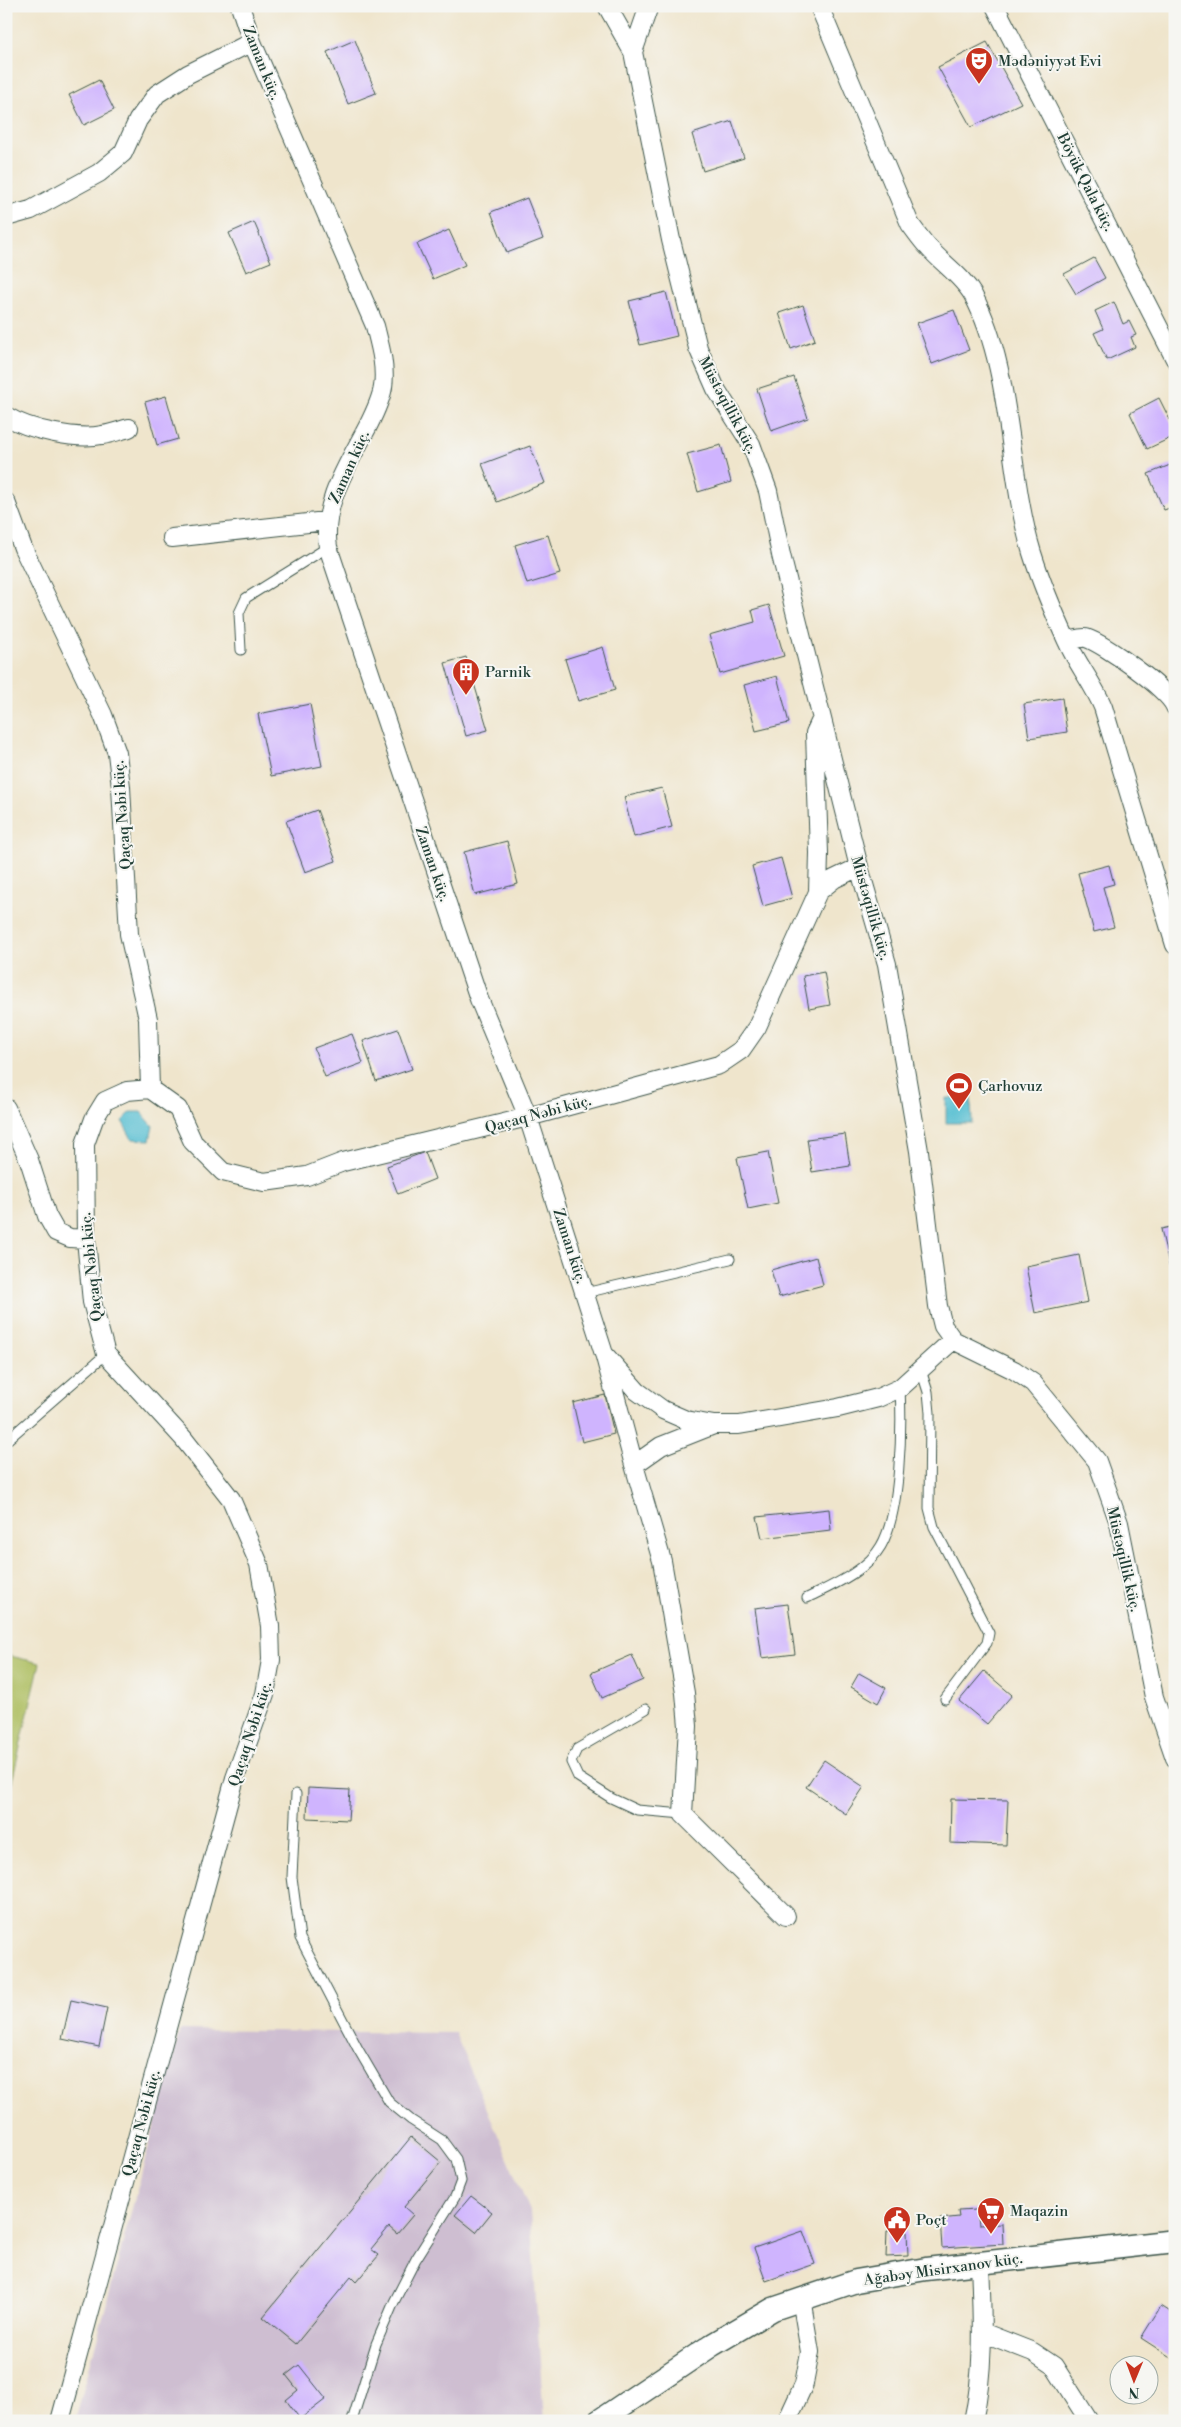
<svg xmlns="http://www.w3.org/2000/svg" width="1181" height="2427" font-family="'Libre Bodoni',serif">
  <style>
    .industrial { fill: #cebed1 }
    .green { fill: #adbe61; stroke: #667e4a }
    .water { fill: #55bed1; stroke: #3a7e82 }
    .building { fill: #cfb4fe }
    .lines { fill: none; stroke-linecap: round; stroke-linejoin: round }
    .service-casing { stroke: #3e564b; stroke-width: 11 }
    .minor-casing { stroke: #3e564b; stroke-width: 20 }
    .tertiary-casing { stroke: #3e564b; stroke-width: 25 }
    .service { stroke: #fff; stroke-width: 9 }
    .minor { stroke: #fff; stroke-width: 18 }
    .tertiary { stroke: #fff; stroke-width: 22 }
    .labels { text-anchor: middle; stroke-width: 4; stroke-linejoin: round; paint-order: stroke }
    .poi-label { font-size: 15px; fill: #1f3d34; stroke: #f6f6f2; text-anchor: start }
    .street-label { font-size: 15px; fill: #1f3d34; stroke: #f6f6f2 }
  </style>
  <rect width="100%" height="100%" fill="#f6f6f2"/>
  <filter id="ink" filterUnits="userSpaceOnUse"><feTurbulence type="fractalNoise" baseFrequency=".02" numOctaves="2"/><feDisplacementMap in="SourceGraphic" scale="10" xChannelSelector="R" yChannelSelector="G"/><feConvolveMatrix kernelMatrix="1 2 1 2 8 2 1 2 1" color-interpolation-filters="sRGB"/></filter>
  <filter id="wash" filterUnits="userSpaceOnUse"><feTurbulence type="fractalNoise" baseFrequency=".0096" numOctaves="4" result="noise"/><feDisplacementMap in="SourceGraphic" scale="20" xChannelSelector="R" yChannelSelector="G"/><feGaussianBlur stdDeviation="1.12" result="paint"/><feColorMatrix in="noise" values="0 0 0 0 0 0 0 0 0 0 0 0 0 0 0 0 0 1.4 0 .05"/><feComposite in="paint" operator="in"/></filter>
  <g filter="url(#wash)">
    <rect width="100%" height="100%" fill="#efe5cc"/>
    <path class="industrial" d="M180,2030L455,2033L530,2211L544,2421H75Z"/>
    <path class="green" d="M6,1655L40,1663L6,1806Z"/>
    <path class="water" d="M946,1098H971L972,1123H946Z
      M131,1112H141L153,1126L150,1140L132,1139L122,1121Z"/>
    <g id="blocks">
      <path class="building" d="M355,40L376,93L348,104L327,52Z
        M987,42L1021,103L971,127L938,67Z
        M99,80L114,110L84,125L69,95Z
        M732,121L744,158L703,171L692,134Z
        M527,198L543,239L507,253L491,212Z
        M254,222L271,262L246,272L229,233Z
        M449,230L465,265L433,279L417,244Z
        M1094,258L1105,278L1076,294L1064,274Z
        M666,292L677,336L640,345L629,301Z
        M1114,302L1123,324L1129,321L1136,335L1131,337L1135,347L1107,360L1094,333L1103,329L1095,311Z
        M803,305L815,340L791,349L779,313Z
        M954,310L969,350L932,364L917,323Z
        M794,377L808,418L771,431L757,389Z
        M166,396L178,439L157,445L145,402Z
        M1159,398L1175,430V436L1147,449L1130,413Z
        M721,445L731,482L698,492L687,454Z
        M530,446L545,483L497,502L482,464Z
        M1175,463V506L1164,510L1148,474Z
        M548,535L560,574L527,584L515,545Z
        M769,605L784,656L720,674L709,635L755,622L752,610Z
        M603,647L615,690L578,701L565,659Z
        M466,657L488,730L466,736L445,663Z
        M777,676L789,723L756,731L744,685Z
        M1062,698L1067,732L1029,738L1024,704Z
        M310,704L322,766L271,776L258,714Z
        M662,788L672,827L634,837L624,797Z
        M317,810L336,861L305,872L286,821Z
        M507,841L518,884L475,895L464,852Z
        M781,858L792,898L763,906L752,866Z
        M1109,865L1114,884L1103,887L1114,927L1094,932L1078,873Z
        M824,972L830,1005L809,1009L803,976Z
        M398,1029L412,1069L376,1081L363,1041Z
        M352,1034L363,1063L325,1077L314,1048Z
        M845,1134L850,1166L812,1172L807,1139Z
        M425,1152L435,1179L398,1194L387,1166Z
        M768,1152L778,1203L748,1209L737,1158Z
        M1175,1226V1274H1171L1161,1229Z
        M1079,1255L1088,1302L1035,1313L1026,1266Z
        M816,1257L823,1285L779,1297L771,1270Z
        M605,1395L614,1434L582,1442L573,1403Z
        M829,1509L831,1530L762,1538L757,1517Z
        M788,1604L795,1654L762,1658L755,1608Z
        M632,1655L643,1680L602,1698L591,1673Z
        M984,1671L1012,1695L987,1724L959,1701Z
        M859,1673L886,1688L878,1703L851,1687Z
        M824,1760L864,1787L846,1814L806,1787Z
        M308,1788L350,1790L348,1820L307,1818Z
        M951,1799L1008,1800L1006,1845L950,1843Z
        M71,2000L107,2008L99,2047L62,2039Z
        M411,2137L441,2162L404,2207L413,2215L397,2234L389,2227L371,2249L379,2255L356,2282L351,2277L296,2344L263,2317Z
        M471,2196L492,2212L476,2232L455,2215Z
        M977,2210L979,2225L1002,2224L1003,2244L942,2248L940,2219L959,2217L958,2211Z
        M803,2231L815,2264L766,2281L754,2248Z
        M887,2231H907L908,2256L886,2257Z
        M1161,2306L1175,2315V2360L1141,2338Z
        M299,2365L326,2399L300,2419L286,2400L298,2390L286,2375Z"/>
    </g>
  </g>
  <g filter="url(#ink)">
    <use href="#blocks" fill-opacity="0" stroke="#3e564b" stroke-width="1"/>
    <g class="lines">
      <defs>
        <path id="service" d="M241,650L239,613L246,598L328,547
          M585,1293L730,1259
          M921,1370L928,1392L930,1413L929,1508L934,1527L989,1633L987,1643L945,1699
          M6,1441L106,1354
          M807,1598C831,1586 867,1571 881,1546C901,1512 902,1427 900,1388
          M646,1709L577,1749L571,1762L578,1777L611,1798L637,1810L683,1814
          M296,1794L292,1877L300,1938L358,2049L389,2102L411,2120L442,2140L456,2159L461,2181L455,2197L416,2259L394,2302L376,2344L352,2421"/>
        <path id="minor" d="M240,6L252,42L375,326C380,346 386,366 383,387C381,400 374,414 368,426C349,463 321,504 328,547L479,999L528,1117L604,1354L637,1391L663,1410L686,1420L714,1425H739L838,1408L878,1398L900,1388L953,1340
          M607,6L633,52
          M649,6L633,52L671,240L698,348L716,389L751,444L768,491L781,555L859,867L887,964L919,1151L938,1306L943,1326L953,1340L1014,1370L1033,1383L1097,1461L1119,1523L1154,1697L1175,1758
          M819,6L910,224C916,232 922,241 929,248C943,264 962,276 973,295C1013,370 1007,471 1032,553C1041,582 1054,613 1067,641C1077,664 1093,683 1103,707L1175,945
          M995,6L1175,359
          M6,217L31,210L99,173L123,153L138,120L157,94L188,74L252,42
          M6,416C29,430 76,440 102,435C111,434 121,430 129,428
          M6,502L23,548L103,715L117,753L121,787L129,934L148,1019L150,1089L127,1091L105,1101L94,1119L85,1144L86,1239L92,1302L106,1354L183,1438L231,1499L259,1564L270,1626L271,1660L265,1694L235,1778L60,2421
          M172,538L326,521
          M1067,641C1073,640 1081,637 1086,638C1104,644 1170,690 1175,707
          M818,892L819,853L815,733L821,720
          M150,1089L178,1109L193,1142L223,1172L264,1182L307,1176L343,1162L528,1117L719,1065L741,1050L757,1027L818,892L834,879L859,867
          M6,1108L29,1160L47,1216L56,1232L70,1238L86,1239
          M605,1357L634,1465L662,1561L685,1693L688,1726L683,1814L786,1916
          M634,1465L661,1446L714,1425
          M982,2332L1033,2352L1054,2366L1089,2421
          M787,2421L804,2384L810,2352L801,2298
          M973,2421C985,2369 982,2315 980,2262"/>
        <path id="tertiary" d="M599,2421L712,2345L773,2309L856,2281L926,2269L1175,2241"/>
      </defs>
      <use href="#service" class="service-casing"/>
      <use href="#minor" class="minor-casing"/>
      <use href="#tertiary" class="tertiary-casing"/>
      <use href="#service" class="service"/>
      <use href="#minor" class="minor"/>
      <use href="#tertiary" class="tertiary"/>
    </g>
  </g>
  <defs>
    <symbol id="theatre-pin" viewBox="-11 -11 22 30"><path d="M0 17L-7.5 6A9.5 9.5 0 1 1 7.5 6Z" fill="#c8321e" stroke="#f6f6f2"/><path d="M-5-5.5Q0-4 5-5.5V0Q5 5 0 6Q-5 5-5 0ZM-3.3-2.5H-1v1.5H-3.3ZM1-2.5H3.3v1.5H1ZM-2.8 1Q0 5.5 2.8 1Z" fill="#fff"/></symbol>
    <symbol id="building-pin" viewBox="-11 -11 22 30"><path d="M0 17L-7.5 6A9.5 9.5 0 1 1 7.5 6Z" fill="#c8321e" stroke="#f6f6f2"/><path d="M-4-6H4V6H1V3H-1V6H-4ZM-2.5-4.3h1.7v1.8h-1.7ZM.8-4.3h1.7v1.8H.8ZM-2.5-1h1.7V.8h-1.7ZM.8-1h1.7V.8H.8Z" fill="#fff"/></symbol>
    <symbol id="stadium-pin" viewBox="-11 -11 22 30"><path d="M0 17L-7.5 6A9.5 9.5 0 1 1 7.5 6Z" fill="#c8321e" stroke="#f6f6f2"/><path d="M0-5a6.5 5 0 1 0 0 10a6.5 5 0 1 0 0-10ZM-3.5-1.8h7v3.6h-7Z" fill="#fff"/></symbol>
    <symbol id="supermarket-pin" viewBox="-11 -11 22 30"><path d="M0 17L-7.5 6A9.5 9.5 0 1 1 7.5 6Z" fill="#c8321e" stroke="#f6f6f2"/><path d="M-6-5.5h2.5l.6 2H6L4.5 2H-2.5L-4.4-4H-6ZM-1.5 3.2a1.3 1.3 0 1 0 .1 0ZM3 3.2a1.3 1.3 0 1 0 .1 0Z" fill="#fff"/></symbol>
    <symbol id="civic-pin" viewBox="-11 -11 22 30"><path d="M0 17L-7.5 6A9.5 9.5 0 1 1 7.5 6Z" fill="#c8321e" stroke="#f6f6f2"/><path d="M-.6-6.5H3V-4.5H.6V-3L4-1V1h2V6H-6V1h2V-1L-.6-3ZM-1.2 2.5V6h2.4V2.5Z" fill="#fff"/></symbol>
  </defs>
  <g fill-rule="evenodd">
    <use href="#theatre-pin" x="963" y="45" width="32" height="43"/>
    <use href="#building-pin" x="450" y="656" width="32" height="43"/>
    <use href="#stadium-pin" x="943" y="1070" width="32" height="43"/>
    <use href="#supermarket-pin" x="975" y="2195" width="32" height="43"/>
    <use href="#civic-pin" x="881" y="2204" width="32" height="43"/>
  </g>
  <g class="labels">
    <g class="poi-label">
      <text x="998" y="66">Mədəniyyət Evi</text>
      <text x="485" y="677">Parnik</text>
      <text x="978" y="1091">Çarhovuz</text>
      <text x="1010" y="2216">Maqazin</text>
      <text x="916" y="2225">Poçt</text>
    </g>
    <g class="street-label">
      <text transform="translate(262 63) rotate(68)" y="5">Zaman küç.</text>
      <text transform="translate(1086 182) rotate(63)" y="5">Böyük Qala küç.</text>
      <text transform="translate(728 405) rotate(62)" y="5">Müstəqillik küç.</text>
      <text transform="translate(349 467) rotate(-66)" y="5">Zaman küç.</text>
      <text transform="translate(122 815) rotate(-94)" y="5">Qaçaq Nəbi küç.</text>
      <text transform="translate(433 864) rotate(71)" y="5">Zaman küç.</text>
      <text transform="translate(871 908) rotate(74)" y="5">Müstəqillik küç.</text>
      <text transform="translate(538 1114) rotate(-15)" y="5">Qaçaq Nəbi küç.</text>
      <text transform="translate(570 1246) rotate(72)" y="5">Zaman küç.</text>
      <text transform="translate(91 1267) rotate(-96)" y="5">Qaçaq Nəbi küç.</text>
      <text transform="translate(1124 1559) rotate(77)" y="5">Müstəqillik küç.</text>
      <text transform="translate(250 1734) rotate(-72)" y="5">Qaçaq Nəbi küç.</text>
      <text transform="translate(141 2123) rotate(-75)" y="5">Qaçaq Nəbi küç.</text>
      <text transform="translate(943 2269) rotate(-8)" y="5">Ağabəy Misirxanov küç.</text>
    </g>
  </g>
  <rect width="1181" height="2427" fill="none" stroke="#f6f6f2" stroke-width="25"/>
  <g transform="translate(1134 2380) rotate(181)"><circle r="24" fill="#f6f6f2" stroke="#a0aca6"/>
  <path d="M0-4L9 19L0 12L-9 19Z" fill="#c8321e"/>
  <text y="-8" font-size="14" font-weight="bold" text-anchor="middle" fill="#1f3d34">N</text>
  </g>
</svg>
